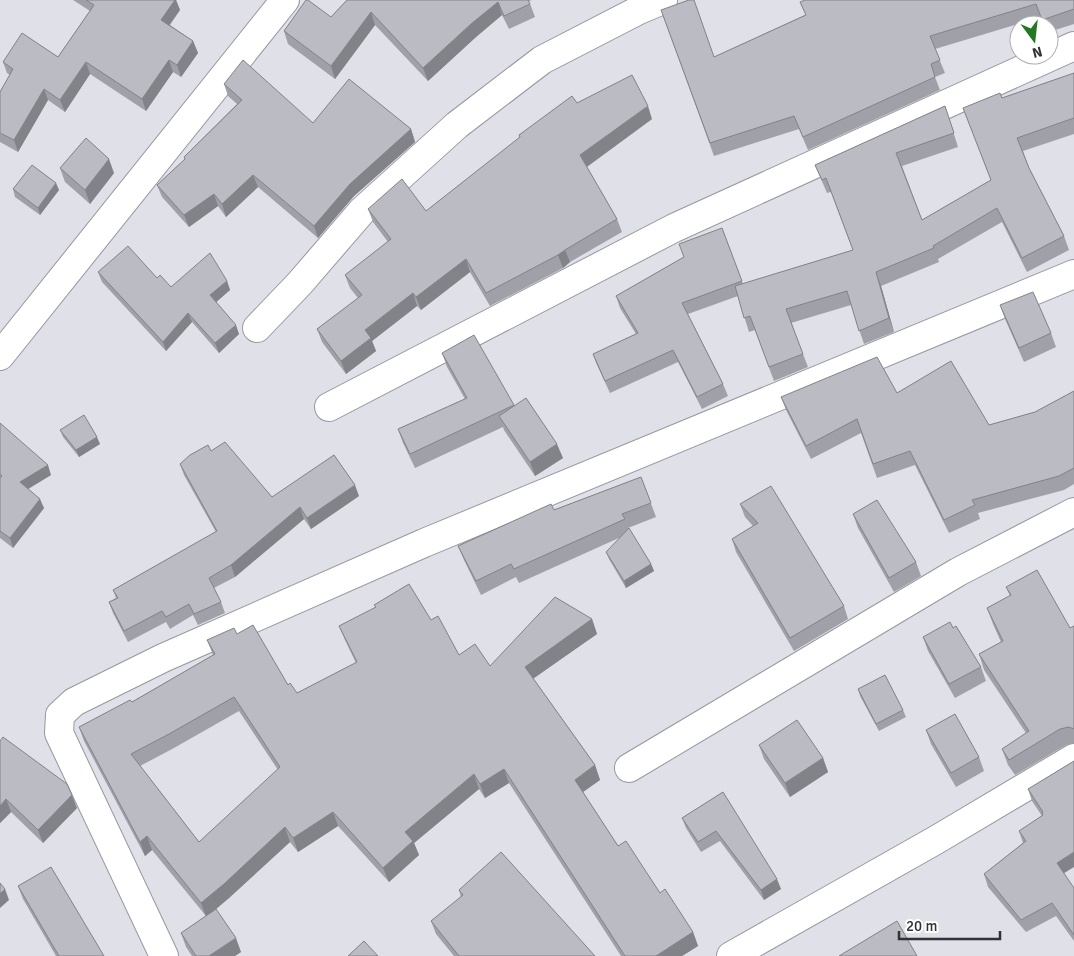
<svg xmlns="http://www.w3.org/2000/svg" width="1074" height="956" font-family="Signika,sans-serif">
  <style>
    .lines { fill: none; stroke-linecap: round; stroke-linejoin: round }
    .street-casing { stroke: #96979f; stroke-width: 30 }
    .street { stroke: #fff; stroke-width: 28 }
    .wall { fill: #a0a1a8; fill-rule: evenodd }
    .shaded-wall { fill: #828388 }
    .building { fill: #babbc3; stroke: #828388; fill-rule: evenodd }
  </style>
  <rect width="100%" height="100%" fill="#dfe0e8"/>
  <g class="lines">
    <defs>
      <path id="street" d="M257,328L300,283L362,211L457,125L542,60L639,10L663,0
        M0,356L285,0
        M329,407L674,228L1074,46
        M629,768L958,572L1074,512
        M164,956L59,733L60,715L74,702L163,658L424,543L1074,274
        M731,956L936,840L1074,758"/>
    </defs>
    <use href="#street" class="street-casing"/>
    <use href="#street" class="street"/>
  </g>
  <path class="wall" d="M73,0H176L180,10L170,25L193,41L198,53L181,77L173,72L146,111L90,74L65,112L48,100L18,152L0,142V92L10,75L7,73L3,62L58,57L90,11Z
    M347,0H532L529,1L535,17L509,29L502,15L476,37L428,81L375,25L335,79L288,44L284,31L331,17Z
    M1074,0V24L1049,32V25H1044L1041,17L935,49L945,73L935,77L940,90L808,150L799,129L714,156L661,10L714,57L805,15Z
    M1074,73V134L1023,151L1029,168L1064,236L1069,250L1027,272L1002,222L938,259L939,262L881,286L894,332L864,344L851,305L791,323L808,367L774,381L755,330L749,332L738,296L688,314L723,384L728,396L702,409L678,362L610,393L597,365L593,354L636,334L620,308L616,296L684,257L722,228L743,284L853,250L831,192L827,193L815,165L945,106L958,147L902,166L922,220L991,180L963,108L1002,98Z
    M224,84L313,123L411,129L415,142L354,196L318,238L258,187L226,217L218,206L189,227L162,197L157,185L185,159L184,157L237,104L228,96Z
    M577,103L652,119L587,167L617,219L622,232L570,262L563,268L490,306L470,272L421,310L417,306L372,341L376,351L346,374L322,342L317,329L358,298L350,288L345,275L388,242L373,222L368,209L426,211L520,138L519,135Z
    M60,168L114,173L90,204L65,182Z
    M13,189L59,190L40,215L15,197Z
    M98,272L157,278L171,287L227,281L230,290L216,302L239,334L219,353L192,322L166,351L102,282Z
    M1000,305L1051,333L1056,347L1024,362L1005,319Z
    M442,353L514,405L563,458L535,476L504,430L503,427L415,468L403,443L398,429L465,399L447,367Z
    M1074,391V484L1064,490L978,513L980,519L949,533L915,465L877,478L861,433L811,459L786,410L781,397L897,393L989,425L1035,412Z
    M0,423L51,475L28,489L44,508L13,548L0,538Z
    M60,430L100,444L79,457L63,437Z
    M211,451L272,497L359,496L311,529L304,519L235,577L214,588L221,602L225,613L198,625L193,615L170,629L166,622L128,642L113,613L109,602L116,598L113,590L216,532L184,475L180,464Z
    M641,477L656,517L628,528L651,564L654,571L626,588L609,559L606,552L621,537L519,583L516,577L481,595L464,560L458,546Z
    M740,504L844,606L848,619L794,651L736,552L732,539L753,526L745,517Z
    M853,514L916,562L921,576L894,592L858,528Z
    M1006,587L1070,628L1074,626V743L1066,745L1015,775L1008,765L1002,749L1026,733L984,670L979,654L1001,642L993,624L987,608L1010,596Z
    M374,605L431,620L459,655L490,666L592,619L597,634L533,678L595,765L600,780L583,792L618,846L693,932L698,946L682,956H621L509,783L485,798L479,789L414,843L419,855L389,882L338,826L298,852L290,842L229,898L213,912L241,952L235,956H192L186,947L181,933L206,916L152,850L145,856L84,741L79,727L132,702L213,655L207,640L237,634L297,693L356,663L345,640L339,626L376,608ZM239,711L278,770L199,842L140,766L174,748Z
    M953,628L981,667L986,681L955,698L928,651L923,637Z
    M858,689L903,710L906,717L879,731L860,696Z
    M926,730L979,757L984,771L956,787L931,744Z
    M0,741L77,808L43,843L11,812L0,823Z
    M759,745L823,758L828,772L790,797L764,759Z
    M1074,761L1064,874L1074,888V941L1056,916L1026,932L988,887L984,874L1023,843L1019,831L1042,816L1032,801L1028,789Z
    M723,792L781,889L764,900L720,841L701,852L686,828L682,818Z
    M18,886L104,956H56L23,899Z
    M459,890L595,956H454L436,934L431,921L461,897Z"/>
  <path class="shaded-wall" d="M175,0H176L180,10L165,31L161,20Z
    M498,2L502,15L476,37L428,81L423,68L471,24Z
    M371,12L375,25L335,79L331,66Z
    M193,41L198,53L181,77L177,65Z
    M169,60L173,72L146,111L142,99Z
    M86,62L90,74L65,112L60,100Z
    M44,89L48,100L18,152L14,140Z
    M648,106L652,119L585,168L580,155Z
    M411,129L415,142L354,196L318,238L314,226L350,184Z
    M109,159L114,173L90,204L85,190Z
    M253,175L258,187L226,217L222,204Z
    M56,183L59,190L40,215L38,208Z
    M214,194L218,206L189,227L184,215Z
    M565,250L570,262L563,268L558,255Z
    M466,259L470,272L421,310L416,297Z
    M876,272L881,286L894,332L889,318Z
    M227,281L230,290L214,304L210,295Z
    M413,293L417,306L372,341L376,351L346,374L341,361L365,330Z
    M188,313L192,322L166,351L163,342Z
    M236,325L239,334L219,353L215,343Z
    M97,437L100,444L79,457L76,450Z
    M557,444L563,458L535,476L530,462Z
    M48,465L51,475L23,492L20,482Z
    M355,485L359,496L311,529L307,518Z
    M40,499L44,508L13,548L10,538Z
    M300,507L304,519L235,577L231,565Z
    M651,564L654,571L626,588L624,581Z
    M592,619L597,634L530,681L525,667Z
    M823,758L828,772L790,797L785,783Z
    M595,765L600,780L580,794L575,780Z
    M504,769L509,783L485,798L480,784Z
    M474,774L479,789L414,843L419,855L389,882L383,868L405,832Z
    M72,795L77,808L43,843L38,830Z
    M6,799L11,812L0,823V806Z
    M333,812L338,826L298,852L293,838Z
    M285,827L290,842L229,898L206,917L201,903Z
    M147,836L152,850L145,856L140,842Z
    M1074,852V867L1061,875L1057,863Z
    M777,879L781,889L764,900L761,890Z
    M5,889L9,900L0,908V894Z
    M693,932L698,946L682,956H656Z
    M236,938L241,952L235,956H209Z"/>
  <path class="building" d="M86,0H175L161,20L193,41L177,65L169,60L142,99L86,62L60,100L44,89L14,140L0,133V92L13,69L3,62L22,33L58,57L94,5Z
    M306,0H308L331,17L347,0H528L530,4L504,16L498,2L471,24L423,68L371,12L331,66L284,31Z
    M689,0H694L714,57L806,15L800,2L805,0H1074V9L1042,20L1036,4L930,36L940,60L931,64L935,77L803,137L794,116L710,143L661,10Z
    M243,60L313,123L349,79L411,129L350,184L314,226L253,175L222,204L214,194L184,215L157,185L185,159L184,157L242,100L224,84Z
    M1074,73V118L1017,138L1029,168L1064,236L1022,258L997,208L933,246L934,248L876,272L889,318L859,331L847,291L786,309L803,354L769,367L750,316L744,318L735,286L853,250L826,178L822,180L815,165L945,106L954,133L896,153L922,220L991,180L963,108L1000,93L1002,98Z
    M632,75L648,106L580,155L617,219L565,250L558,255L486,293L466,259L416,297L413,293L365,330L371,338L341,361L317,329L362,295L345,275L391,239L368,209L402,179L426,211L520,137L519,135L572,96L577,103Z
    M86,138L109,159L85,190L60,168Z
    M32,165L56,183L38,208L13,189Z
    M722,228L742,281L682,303L723,384L697,397L673,350L605,381L593,354L638,333L616,296L684,257L679,244Z
    M128,246L157,278L160,275L171,287L210,253L227,281L210,295L236,325L215,343L188,313L163,342L98,272Z
    M1033,292L1051,333L1019,348L1000,305Z
    M474,335L514,405L410,454L398,429L467,398L442,353Z
    M877,357L897,393L951,361L989,425L1035,412L1074,391V468L1059,476L972,500L975,505L944,520L910,451L873,464L857,419L806,446L781,397Z
    M526,398L557,444L530,462L499,416Z
    M84,415L97,437L76,450L60,430Z
    M0,423L48,465L20,482L40,499L10,538L0,531V478L2,476L0,474Z
    M225,442L272,497L334,455L355,485L307,518L300,507L231,565L209,578L221,602L194,614L189,604L166,617L162,611L124,631L109,602L118,598L113,590L217,531L180,464L190,455L208,445L211,451Z
    M641,477L651,503L622,514L625,519L514,569L511,564L476,581L458,546L551,504L554,510Z
    M771,486L844,606L790,638L732,539L758,523L740,504Z
    M877,500L916,562L889,578L853,514Z
    M629,528L651,564L624,581L606,552Z
    M1037,570L1070,628L1074,626V729L1069,727L1060,729L1009,760L1002,749L1029,731L979,654L1003,641L987,608L1011,595L1006,587Z
    M409,584L431,620L438,616L459,655L475,644L490,666L555,597L592,619L525,667L595,765L575,780L618,846L626,841L660,893L665,889L693,932L656,956H625L504,769L480,784L474,774L405,832L413,841L383,868L333,812L293,838L285,827L224,884L201,903L147,836L140,842L79,727L130,700L132,702L215,654L207,640L234,628L237,634L253,625L288,685L290,683L297,693L357,662L339,626L376,607L374,605ZM234,697L280,767L199,842L131,754L169,734Z
    M950,622L953,628L956,626L981,667L949,684L923,637Z
    M885,675L903,710L876,724L858,689Z
    M955,714L979,757L951,773L926,730Z
    M797,720L823,758L785,783L759,745Z
    M3,737L67,784L72,795L38,830L6,799L0,806V741Z
    M1074,761V852L1057,863L1074,888V935L1052,903L1021,920L984,874L1026,841L1019,831L1043,815L1042,813L1043,812L1028,789Z
    M723,792L777,879L761,890L716,831L698,842L682,818Z
    M501,852L595,956H459L431,921L463,895L459,890Z
    M51,867L104,956H59L18,886Z
    M0,883L5,889L0,894Z
    M216,909L236,938L209,956H196L181,933Z
    M897,921L917,956H839Z
    M364,941L378,956H348Z"/>
  <g transform="translate(1034 40) rotate(165)"><circle r="24" fill="#ffffff" stroke="#adadae"/>
  <path d="M0-4L9 19L0 12L-9 19Z" fill="#247823"/>
  <text y="-8" font-size="14" font-weight="bold" text-anchor="middle" fill="#313235">N</text>
  </g>
  <path d="M899 931v8h101v-8" fill="none" stroke="#313235" stroke-width="2.5"/>
  <text x="906" y="931" font-size="15" fill="#313235" stroke="#ffffff" stroke-width="4" paint-order="stroke">20 m</text>
</svg>
